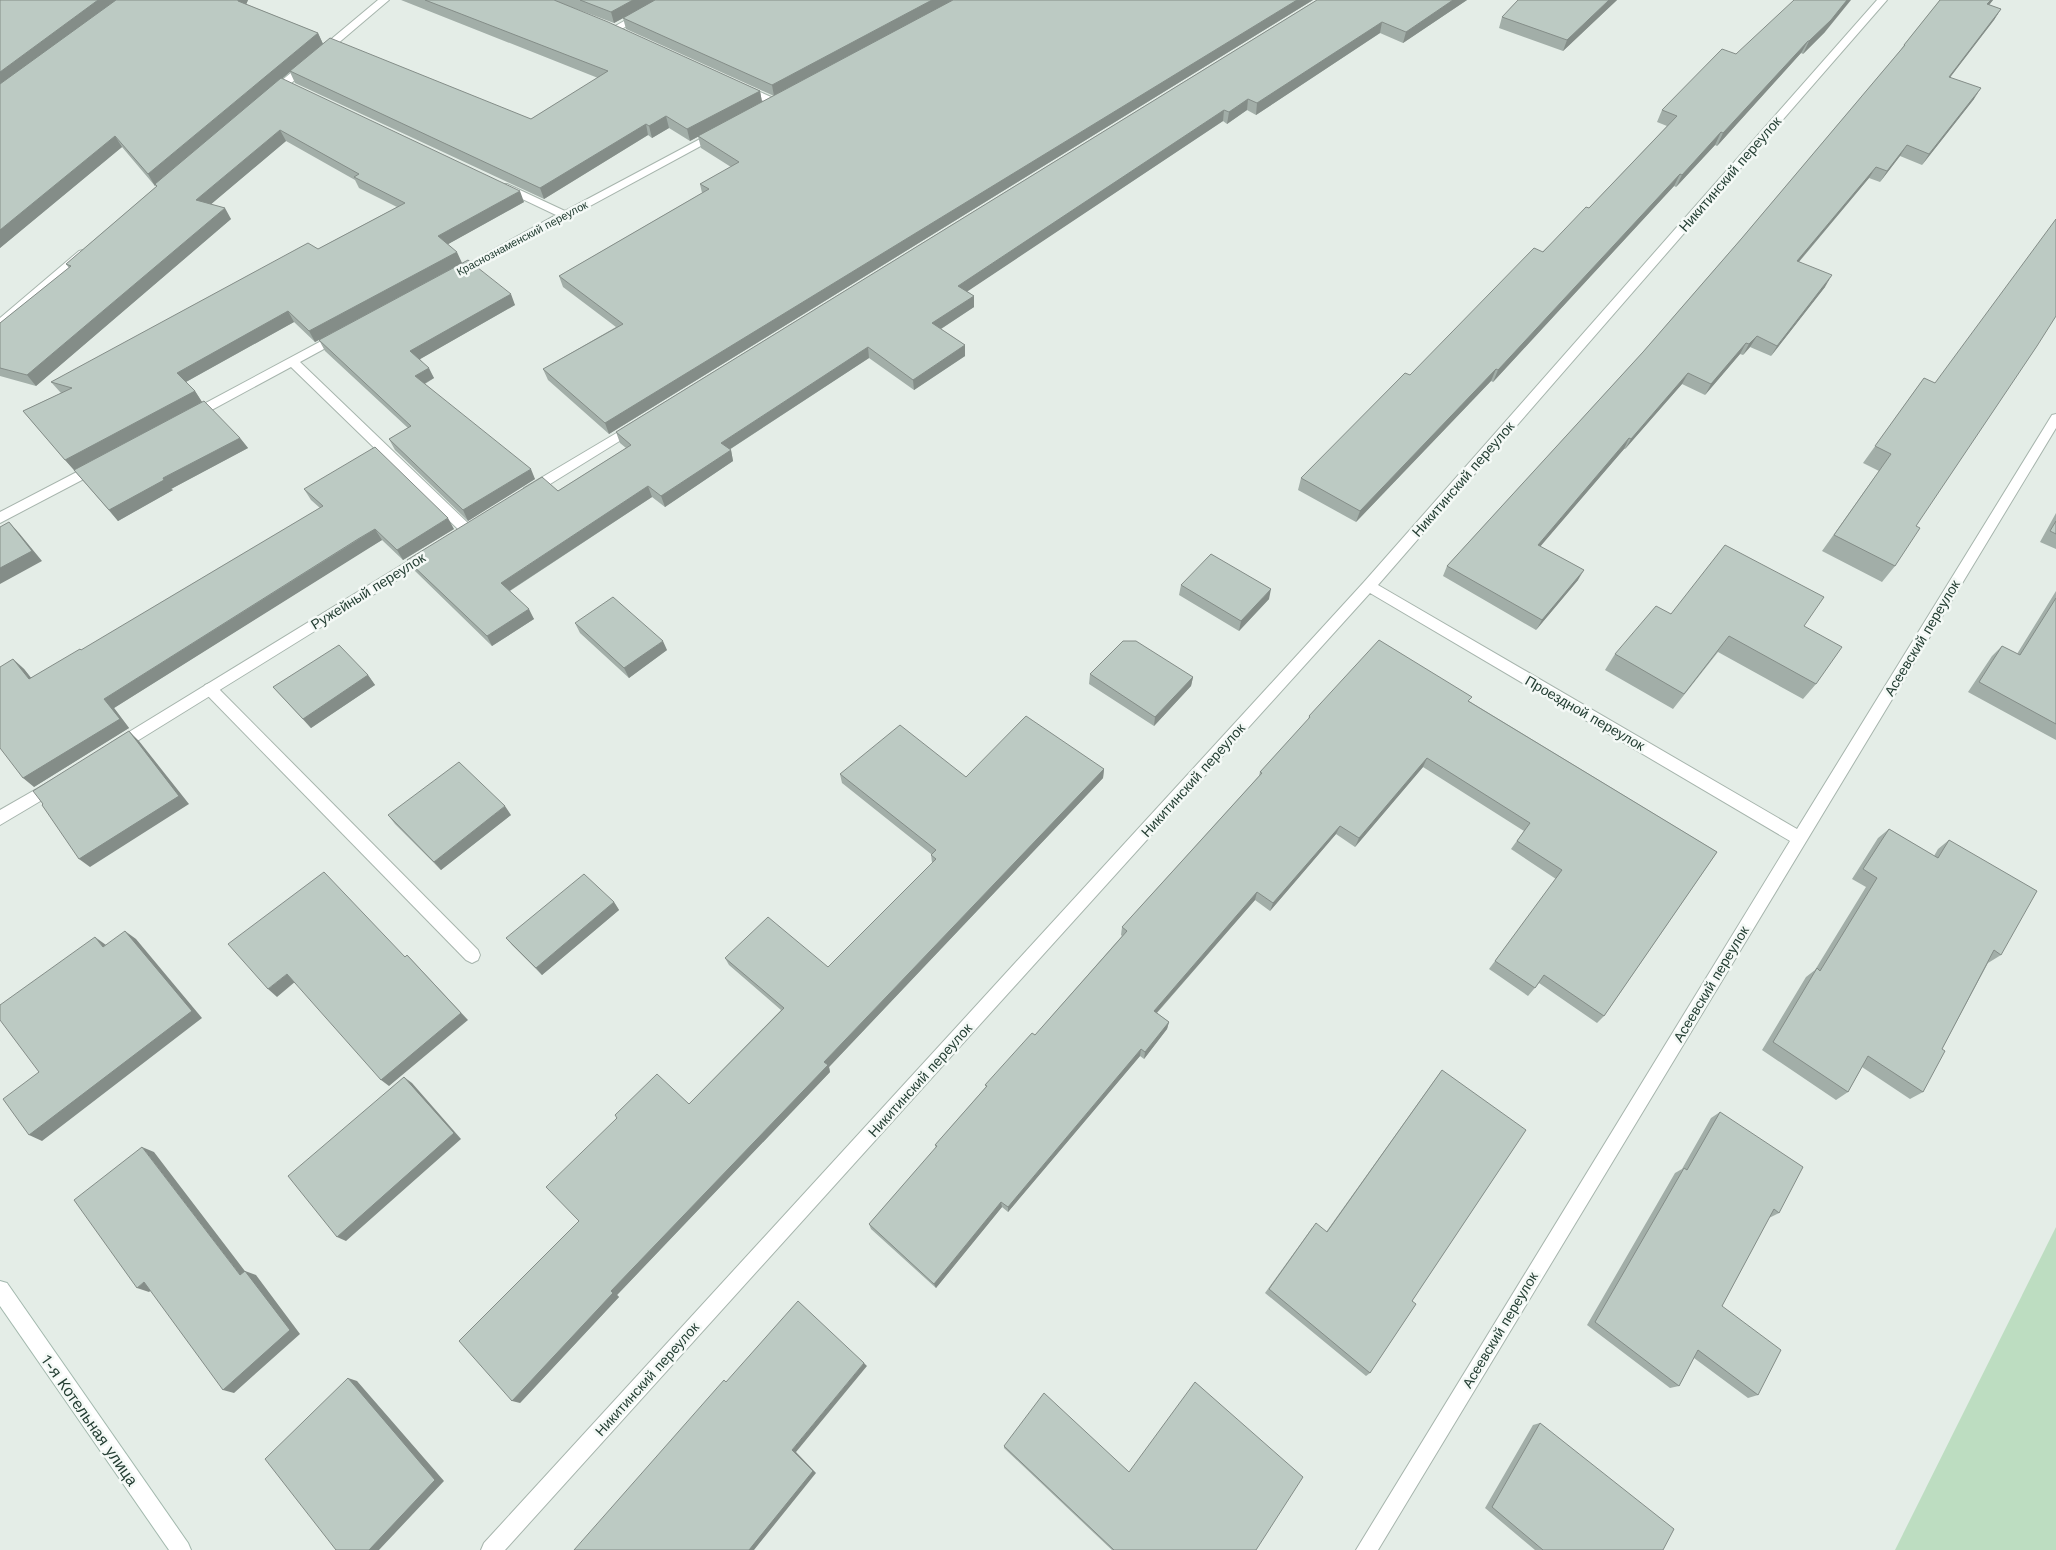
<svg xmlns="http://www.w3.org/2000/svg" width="2056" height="1550" font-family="'Work Sans',sans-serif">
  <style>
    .green { fill: #bdddc1 }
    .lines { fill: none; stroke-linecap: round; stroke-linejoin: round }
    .lane-casing { stroke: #a7b5ad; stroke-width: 2 }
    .street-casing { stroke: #a7b5ad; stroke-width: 2 }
    .secondary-casing { stroke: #a2b8ad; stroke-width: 2 }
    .lane { fill: #fff; fill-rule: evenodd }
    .street { fill: #fff; fill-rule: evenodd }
    .secondary { fill: #fff; fill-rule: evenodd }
    .wall { fill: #a2aea8 }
    .shaded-wall { fill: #848d88 }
    .building { fill: #bccac3; stroke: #848d88 }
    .labels { text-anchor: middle; stroke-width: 5; stroke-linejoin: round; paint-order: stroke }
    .far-street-label { font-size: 11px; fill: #243e33; stroke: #f4f9f6 }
    .street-label { font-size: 14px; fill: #243e33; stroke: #f4f9f6 }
    .near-street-label { font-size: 16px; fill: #243e33; stroke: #f4f9f6 }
  </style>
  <rect width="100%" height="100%" fill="#e4ede7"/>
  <path class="green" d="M2056,1227V1550H1895Z"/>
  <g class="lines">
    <defs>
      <path id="lane" d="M210,683L215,685L478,950L480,955L478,960L472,963L466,960L205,693L203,689L205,685Z"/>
      <path id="street" d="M378,0H389L276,96H268V92Z
        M661,0H673L618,31L615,32L610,29Z
        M1877,0H1887L1378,585L1797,829L2052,415L2056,414V428L1378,1550H1356L1790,841L1370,593L505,1550H481L484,1543L1364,582Z
        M742,84L778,100L779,102L778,104H770L738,89V85Z
        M717,130L722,133L721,135L459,277L455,278L449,274L556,215L499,188L498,186L499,184H507L565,211Z
        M83,250L89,254L87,257L4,327L0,328V318L79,251Z
        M340,331L346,335L344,338L300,362L472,527L474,530L472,533H462L291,367L195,419L191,420L185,416L187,413Z
        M635,422L641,426L639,429L534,494H524L523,491L524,488Z
        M96,462L101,464L102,467L101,470L0,523V512Z
        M426,550L431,551L433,555L431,559L121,751L116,753L111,751L109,747L111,743Z
        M54,779L59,780L62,785L59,790L0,825V810Z"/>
      <path id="secondary" d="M0,1281L7,1283L188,1543L191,1550H169L0,1306Z"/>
    </defs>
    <use href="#lane" class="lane-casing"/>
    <use href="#street" class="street-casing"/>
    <use href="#secondary" class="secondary-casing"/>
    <use href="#lane" class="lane"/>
    <use href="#street" class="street"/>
    <use href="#secondary" class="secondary"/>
  </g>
  <path class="wall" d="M0,0H248L246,4L318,33L323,44L531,119L598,78L401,0H1313L609,434L548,380L543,369L616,327L563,287L559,276L702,193L700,184L731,167L701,148L698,136L774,96L626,29L623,18L614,23L563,4L760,91L762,102L690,141L669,128L652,138L648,135L544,199L295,83L290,72L282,79L524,202L448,244L462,263L515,305L420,359L434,378L425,384L535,479L468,521L395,450L389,439L408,428L325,351L319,340L367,314L315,342L294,322L186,382L195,391L202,402L240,438L248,448L171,489L173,490L118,521L23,411L61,393L51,382L318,249L397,207L359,188L355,180L286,141L211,204L231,219L36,386L0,376V323L69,268L66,264L157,186L156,184L155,186L122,147L0,248Z
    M1317,0H1467L1403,43L1380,33L1256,115L1247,110L1227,124L1223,121L967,291L974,296V307L941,329L965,345V356L914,390L869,358L729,450H731L733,461L665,507L652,497L510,591L534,619L492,646L414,570L407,560L558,491L626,448L620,443L616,432Z
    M1518,0H1617L1563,51L1499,28L1502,17Z
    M1940,0H1993L1989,5L2001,9L1994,20L1950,77L1974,99L1922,165L1900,156L1880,182L1869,178L1799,262L1825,287L1771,356L1750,347L1743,355L1740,354L1705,395L1682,384L1625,449H1624L1540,546L1578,580L1536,630L1443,576L1447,566L1643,352L1742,238L1900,51L1904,45Z
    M1825,32L1803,54L1801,53L1717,146L1715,145L1676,187L1674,186L1493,382L1491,381L1356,522L1298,490L1301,478L1589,208L1667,126L1657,122L1662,110L1736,54Z
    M1924,378L1935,383L1916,526L1895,566L1882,582L1822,551L1879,471L1863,463Z
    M304,489L454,529L403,560L382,540L365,550L114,708L129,728L34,787L13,659L24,669L31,678L82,650L320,508L311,500Z
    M2056,513V549L2040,542Z
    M1181,585L1269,599L1239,631L1179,595Z
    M2056,591V740L1968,692L1992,656L2002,646L2017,654Z
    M1671,614L1804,626L1816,684L1803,699L1718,652L1673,709L1605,670L1615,654Z
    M575,623L667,650L629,678L580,633Z
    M1090,674L1193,677L1191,686L1154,726L1089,684Z
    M368,675L375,685L311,728L273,687Z
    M1469,701L1717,852L1604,1016L1597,1023L1539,983L1528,996L1489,969L1556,879L1511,849L1524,831L1423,767L1355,847L1336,834L1270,911L1255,900L1157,1013L1169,1022L1167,1029L1144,1059L1140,1056L1008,1212L1002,1207L936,1288L871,1229L869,1224L936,1148L935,1145L986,1087L985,1085L1035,1035L1122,936L1121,935L1122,927L1259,776L1260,772L1308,720L1309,716Z
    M1104,769L1103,778L829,1067L830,1072L617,1295L619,1297L520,1403L579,1221L689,1104L781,1010L729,965L725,958L828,967L932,863L931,854L842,783L840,774L966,777Z
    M388,815H511L441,870L395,824Z
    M1889,829L1934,856L1938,849L1949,840L2001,955L1988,963L1942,1049L1923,1092L1910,1099L1862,1067L1848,1092L1836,1100L1762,1050L1806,977L1815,970L1866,887L1852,879L1878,838Z
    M614,902L619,910L542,975L512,945L506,938Z
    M1442,1070L1412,1301L1370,1373L1366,1376L1265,1293L1312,1228L1326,1232Z
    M1720,1112L1779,1213L1769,1218L1722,1306L1758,1395L1748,1398L1694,1358L1679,1386L1670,1388L1587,1325L1675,1173L1682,1169L1711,1118Z
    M1540,1423L1663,1550H1535L1485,1508L1533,1425Z
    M1004,1446L1129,1472L1256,1550H1112L1004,1448Z"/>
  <path class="shaded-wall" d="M98,0H120L0,89V72Z
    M238,0H248L243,12Z
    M633,0H657L614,23L611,12Z
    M932,0H954L774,96L772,85Z
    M1297,0H1313L609,434L605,423Z
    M1453,0H1467L1403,43L1406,32Z
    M1609,0H1617L1563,51L1567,40Z
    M1847,0H1851L1825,32L1803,54L1809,41Z
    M1991,0H1993L1981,15L1987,4Z
    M2001,9L1994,20L1942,88L1949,77Z
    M1382,22L1380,33L1256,115L1257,103Z
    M318,33L323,44L155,186L148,174Z
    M1808,41L1801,53L1717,146L1723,133Z
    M1981,88L1974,99L1922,165L1929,154Z
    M760,91L762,102L690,141L687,129Z
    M1248,99L1247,110L1227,124L1229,112Z
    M1224,110L1223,121L959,297L958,286Z
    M666,116L669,128L652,138L649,126Z
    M646,124L648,135L544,199L540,188Z
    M280,130L286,141L203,211L196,200Z
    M1721,132L1715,145L1676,187L1682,175Z
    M115,136L122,147L0,248V230Z
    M1907,145L1900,156L1880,182L1887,171Z
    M1876,167L1869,178L1790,272L1797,261Z
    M1680,174L1674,186L1493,382L1498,370Z
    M520,191L524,202L443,247L438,236Z
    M225,208L231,219L36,386L27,375Z
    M457,252L462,263L315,342L309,331Z
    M1832,275L1825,287L1771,356L1777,346Z
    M511,294L515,305L415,362L410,351Z
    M974,296V307L933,334L932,323Z
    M288,311L294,322L184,383L177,373Z
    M1757,336L1750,347L1743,355L1749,344Z
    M1746,343L1740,354L1705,395L1711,384Z
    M965,345V356L914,390L913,380Z
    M868,347L869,358L724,453L721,443Z
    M429,368L434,378L420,386L415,376Z
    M1496,369L1491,381L1356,522L1360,511Z
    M1688,373L1682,384L1625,449L1631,439Z
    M195,391L202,402L74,470L65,460Z
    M240,438L248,448L171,489L173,490L118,521L109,510L163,478Z
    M1629,438L1624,449L1533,555L1538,545Z
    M731,450L733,461L665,507L661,496Z
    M531,469L535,479L468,521L463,510Z
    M648,486L652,497L506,593L501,583Z
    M448,518L454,529L403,560L397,550Z
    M9,522L19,533L42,561L0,584V568Z
    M375,529L382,540L114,708L129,728L34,787L23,778L104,699Z
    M1584,570L1578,580L1536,630L1542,620Z
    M1271,589L1269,599L1239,631L1241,621Z
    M529,609L534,619L492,646L487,636Z
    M663,641L667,650L629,678L624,668Z
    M13,659L24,669L40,689L29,679Z
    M368,675L375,685L311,728L303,719Z
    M1193,677L1191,686L1154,726L1155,717Z
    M129,731L139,741L189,804L90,867L79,859Z
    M1427,758L1423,767L1355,847L1359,838Z
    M1104,769L1103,778L829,1067L830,1072L617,1295L619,1297L520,1403L512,1401L611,1291L824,1062Z
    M505,806L511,815L441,870L434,862Z
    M1340,826L1336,834L1270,911L1273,903Z
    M1257,892L1255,900L1152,1018L1154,1011Z
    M614,902L619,910L542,975L536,968Z
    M125,931L136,939L202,1018L42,1141L29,1135Z
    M95,937L106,945L115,955L103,947Z
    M407,955L468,1020L389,1086L381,1080Z
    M287,974L296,981L277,997L268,989Z
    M1169,1022L1167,1029L1144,1059L1145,1052Z
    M1141,1049L1140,1056L1008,1212V1207Z
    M404,1077L412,1083L461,1139L346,1241L337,1237Z
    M142,1147L154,1152L251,1279L240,1275Z
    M1001,1202L1002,1207L936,1288L934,1284Z
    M245,1271L256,1275L300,1334L234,1393L223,1390Z
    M144,1282L156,1286L149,1292L137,1288Z
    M864,1363L867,1366L796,1452L816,1473L754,1550H749L792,1450Z
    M348,1378L357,1381L444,1481L379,1550H369Z"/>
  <path class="building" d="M0,0H98L0,72Z
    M116,0H238V1L318,33L148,174L115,136L0,230V84Z
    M425,0H554L608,22L760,91L687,129L666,116L649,126L646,124L540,188L290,71L330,38L531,119L608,71Z
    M580,0H633L611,12Z
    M655,0H932L772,85L623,18Z
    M953,0H1297L605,423L543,369L623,324L559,276L709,189L700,184L739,162L698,136Z
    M1317,0H1453L1406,32L1382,22L1257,103L1248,99L1229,112L1224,110L958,286L974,296L932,323L965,345L913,380L868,347L721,443L731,450L661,496L648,486L501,583L529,609L487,636L407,560L542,477L558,491L631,445L616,432Z
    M1518,0H1609L1567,40L1502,17Z
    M1794,0H1847L1831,20L1809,41H1808L1723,133L1721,132L1682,175L1680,174L1498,370L1496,369L1360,511L1301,478L1405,373L1410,375L1534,248L1543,252L1586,207L1589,208L1677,116L1662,110L1722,49L1736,54Z
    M1940,0H1991L1987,4L2001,9L1949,77L1981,88L1929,154L1907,145L1887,171L1876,167L1797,261L1832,275L1777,346L1757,336L1749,344L1746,343L1711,384L1688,373L1631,439L1629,438L1538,545L1584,570L1542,620L1447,566L1643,352L1742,238L1905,45H1904Z
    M281,78L520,191L438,236L457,252L309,331L288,311L177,373L195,391L65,460L23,411L72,388L51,382L308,243L318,249L405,203L354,177L359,174L280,130L196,200L225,208L27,375L0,368V323L71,266L66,264L157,186L155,184Z
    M2056,219V316L2037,346L1916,526L1920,528L1895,566L1834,535L1891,454L1875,446L1924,378L1935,383Z
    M468,260L511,294L410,351L429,368L415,376L531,469L463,510L389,439L411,426L319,340Z
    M204,401L240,438L163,478L164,480L109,510L74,470Z
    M375,447L448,518L397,550L375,529L358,539L104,699L120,719L23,778L0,748V667L13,659L29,679L80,649L81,650L323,506L304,489Z
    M2056,521V534L2050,531Z
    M9,522L32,551L0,568V527Z
    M1725,545L1824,597L1804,626L1842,647L1816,684L1729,636L1684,694L1615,654L1656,606L1671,614Z
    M1211,554L1271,589L1241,621L1181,585Z
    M613,597L663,641L624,668L575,623Z
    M2056,598V724L1979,682L2002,646L2020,655Z
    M1379,640L1472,697L1468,701L1717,852L1604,1016L1544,975L1535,988L1495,961L1562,870L1517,841L1530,823L1427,758L1359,838L1340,826L1273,903L1257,892L1154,1011L1169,1022L1145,1052L1141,1049L1008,1207L1001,1202L934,1284L869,1224L937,1146L935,1145L987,1086L985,1085L1032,1033L1035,1035L1127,931L1122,927L1262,773L1260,772L1310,717L1309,716Z
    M1123,641H1136L1193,677L1155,717L1090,674Z
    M339,645L368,675L303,719L273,687Z
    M1026,716L1104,769L824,1062L828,1065L611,1291L613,1293L512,1401L459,1341L579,1221L546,1187L617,1118L615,1115L657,1074L689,1104L784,1008L725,958L768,917L828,967L936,859L931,855L936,850L840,774L900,725L966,777Z
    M129,731L179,796L79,859L42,805L43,804L33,791Z
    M459,762L505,806L434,862L388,815Z
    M1889,829L1938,858L1949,840L2037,891L2001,955L1994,950L1942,1049L1945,1051L1923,1092L1868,1056L1848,1092L1773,1042L1817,968L1820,971L1877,878L1863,869Z
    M324,872L405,957L407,955L461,1013L381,1080L287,974L268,989L228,944Z
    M584,874L614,902L536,968L506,938Z
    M125,931L192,1011L29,1135L3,1099L39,1072L0,1020V1005L95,937L103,947Z
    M1442,1070L1526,1130L1412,1301L1416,1304L1370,1373L1269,1289L1316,1223L1327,1232Z
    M404,1077L454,1133L337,1237L288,1176Z
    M1720,1112L1803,1167L1779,1213L1774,1209L1722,1306L1781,1350L1758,1395L1698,1350L1679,1386L1595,1322L1684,1168L1687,1170Z
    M142,1147L240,1275L245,1271L290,1330L223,1390L144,1282L137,1288L74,1200Z
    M798,1301L864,1363L792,1450L813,1471L749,1550H574L724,1380L726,1382Z
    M348,1378L435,1480L369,1550H336L265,1459Z
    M1195,1382L1303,1477L1256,1550H1114L1004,1446L1044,1393L1129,1472Z
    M1540,1423L1674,1529L1663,1550H1543L1492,1507Z"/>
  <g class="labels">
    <g class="far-street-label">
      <text transform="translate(522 238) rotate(-28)" y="4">Краснознаменский переулок</text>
    </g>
    <g class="street-label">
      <text transform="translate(1730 174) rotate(-49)" y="5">Никитинский переулок</text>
      <text transform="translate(1463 479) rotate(-49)" y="5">Никитинский переулок</text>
      <text transform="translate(368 591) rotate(-32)" y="5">Ружейный переулок</text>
      <text transform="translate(1922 638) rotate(-59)" y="5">Асеевский переулок</text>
      <text transform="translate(1585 713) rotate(30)" y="5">Проездной переулок</text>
      <text transform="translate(1193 780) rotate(-48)" y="5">Никитинский переулок</text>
      <text transform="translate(1711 984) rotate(-59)" y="5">Асеевский переулок</text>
      <text transform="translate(920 1080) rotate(-48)" y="5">Никитинский переулок</text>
      <text transform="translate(1500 1330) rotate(-59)" y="5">Асеевский переулок</text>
      <text transform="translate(647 1379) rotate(-48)" y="5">Никитинский переулок</text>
    </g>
    <g class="near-street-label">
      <text transform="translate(90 1420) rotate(55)" y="6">1-я Котельная улица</text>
    </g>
  </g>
</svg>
